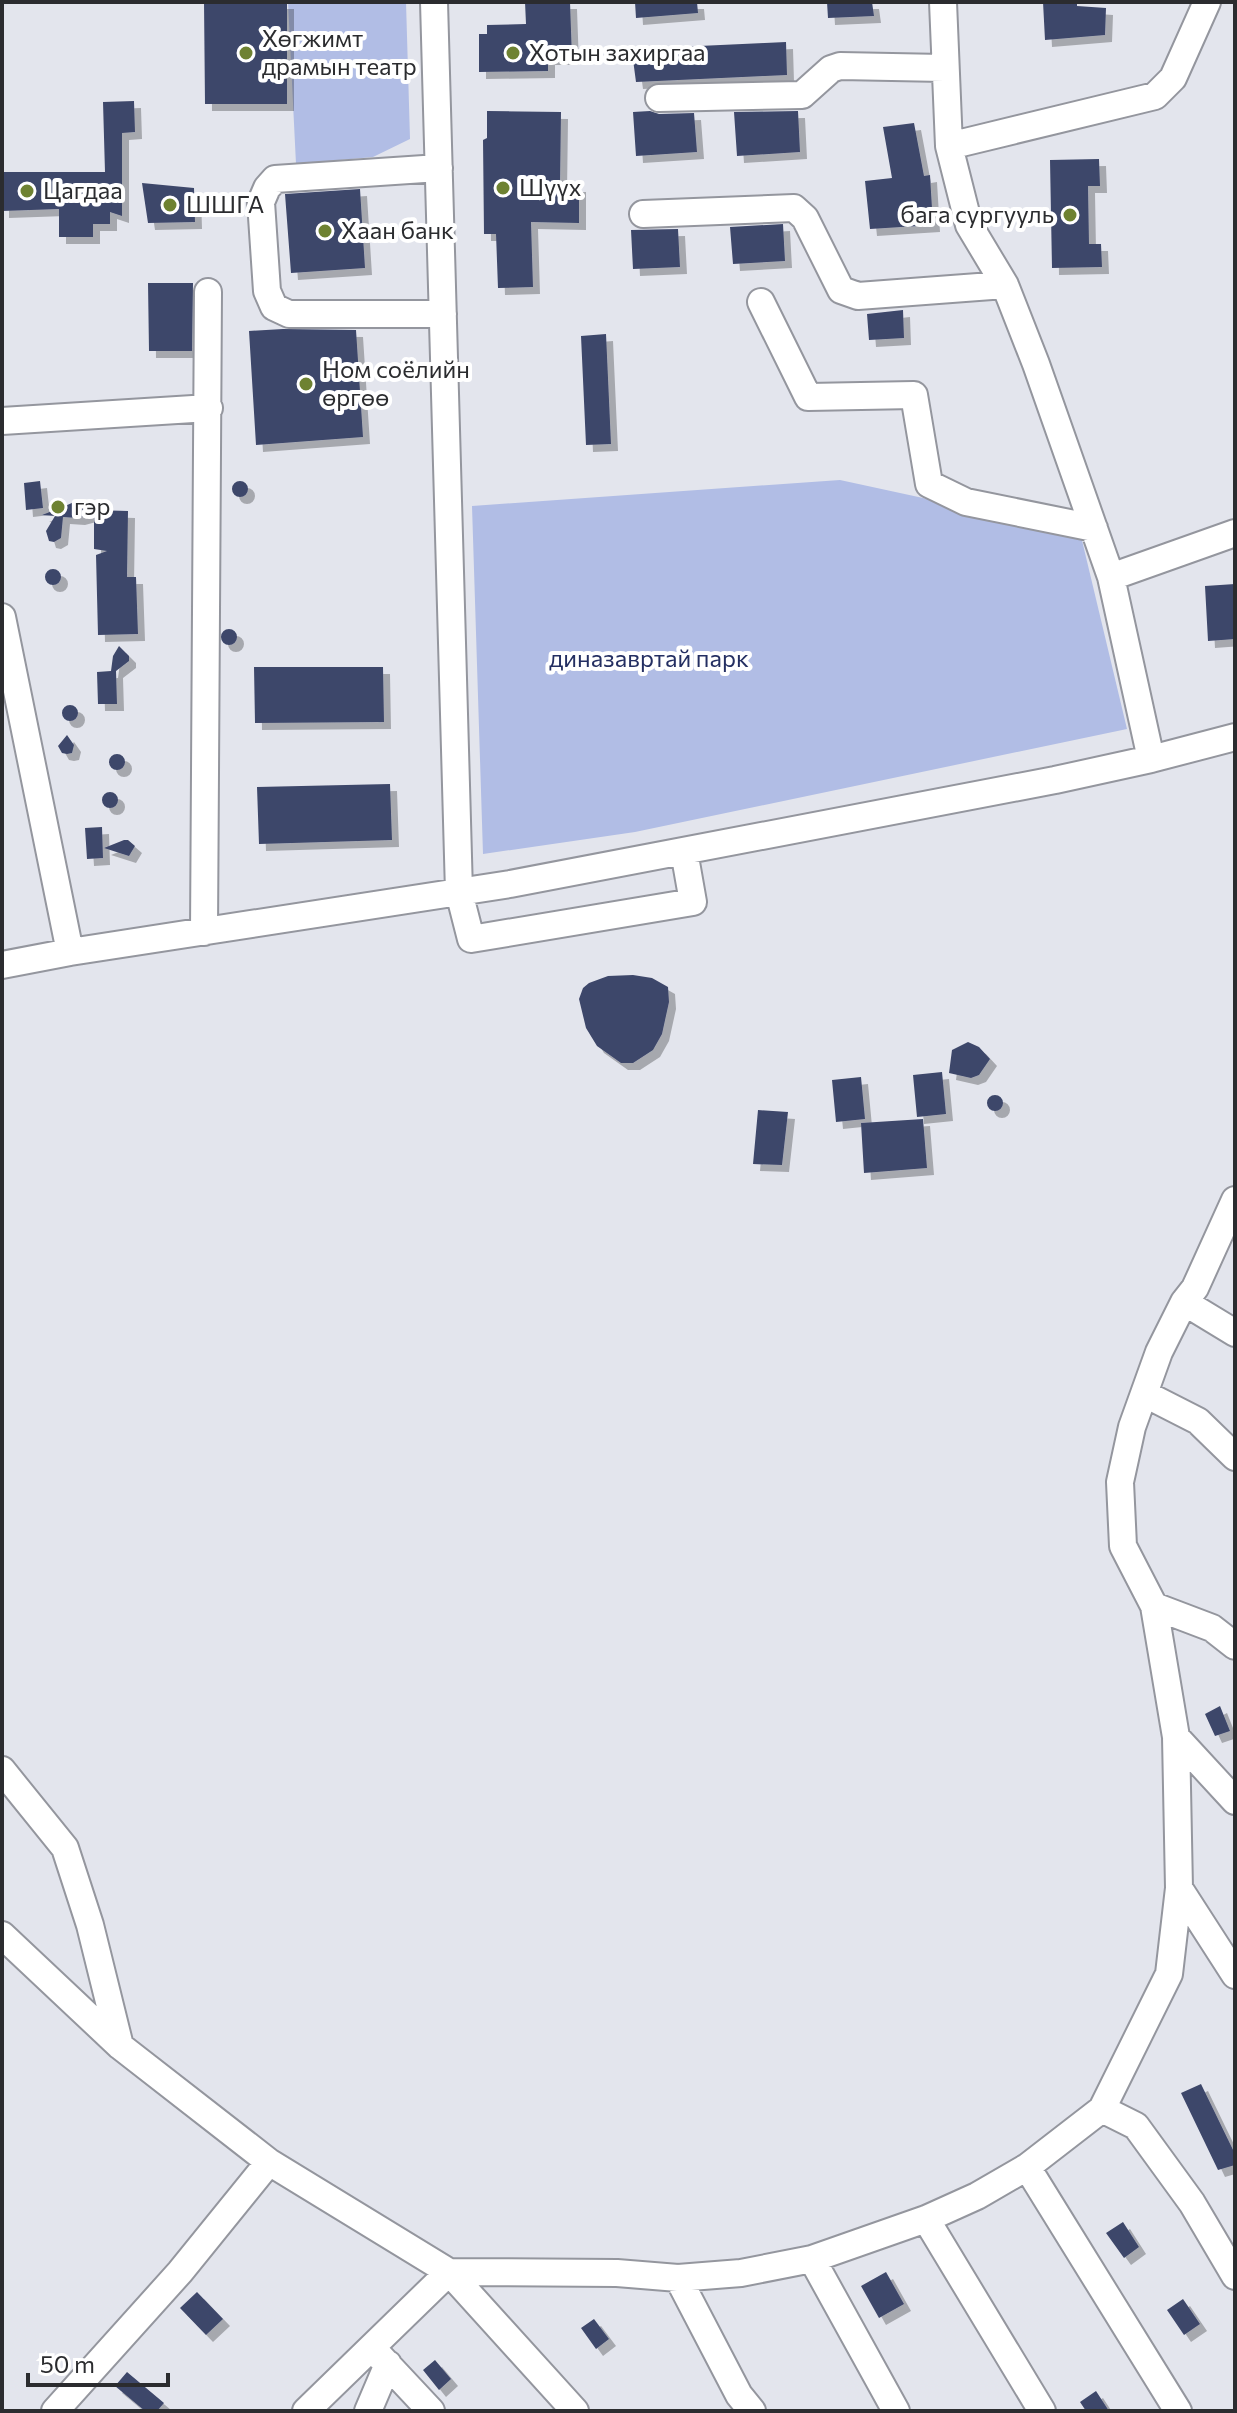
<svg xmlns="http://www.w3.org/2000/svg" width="1237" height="2413" font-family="Commissioner,sans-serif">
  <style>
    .green { fill: #b1bde5 }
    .building { fill: #3e476a; filter: url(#shadow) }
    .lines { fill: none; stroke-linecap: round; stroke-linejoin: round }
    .minor-casing { stroke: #94969e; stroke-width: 30 }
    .minor { stroke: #fff; stroke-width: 26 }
    .poi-dot { fill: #6e8232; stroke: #fff; stroke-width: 3 }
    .labels { text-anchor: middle; stroke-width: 8; stroke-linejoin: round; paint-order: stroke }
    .poi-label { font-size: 24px; fill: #2b2c2f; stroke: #fff; text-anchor: start }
    .park-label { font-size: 24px; fill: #242f62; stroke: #fff }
  </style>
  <defs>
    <filter id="shadow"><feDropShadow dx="7" dy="7" stdDeviation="0" flood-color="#0004"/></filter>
  </defs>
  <rect width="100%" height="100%" fill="#e3e5ed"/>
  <path class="green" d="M288,2H406L410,139L373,157L296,164Z
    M840,480L1080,532L1127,729L635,832L483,854L472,506Z"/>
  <path class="building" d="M204,2H287V104H205Z
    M525,2H570L572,58H548V71L479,72V34H487V25L526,24Z
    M635,2H697L698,13L636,18Z
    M827,2H872L874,16L828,18Z
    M1043,2H1077V6L1106,8L1105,35L1045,40Z
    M786,42L787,75L636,82L632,52L634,49Z
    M134,101L135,132L122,133V216L110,212V224H93V237H59V209L2,211V172H105L103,102Z
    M487,111L561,112L560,185H579V223L531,222L533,287L498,288L496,234H484L483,140L487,138Z
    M650,111L659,114L694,113L697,152L636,156L633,112Z
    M798,111L800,152L737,156L734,112Z
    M914,123L924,176L930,175L933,225L870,229L865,181L892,178L883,127Z
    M1099,159L1100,186H1088L1089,244H1101L1102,267L1052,268L1050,160Z
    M142,183L194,188L195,222L148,223Z
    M360,189L365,268L291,273L285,194Z
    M783,224L785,261L733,264L730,227Z
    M678,229L680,267L633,269L631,230Z
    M148,283H193L192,351H149Z
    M903,310L904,338L869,340L867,314Z
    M283,329L356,330L363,437L256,445L249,331Z
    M606,334L611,444L586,445L581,336Z
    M232 489a8 8 0 1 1 16 0a8 8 0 1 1-16 0Z
    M40,481L43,508L26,510L24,483Z
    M76,501H81L93,514L78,518L63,517L61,538L54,542L49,541L46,531L55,516L42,515L60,508L63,502V507Z
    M94,510L128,511L127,577H136L138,634L98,635L96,555L107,551L94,549Z
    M45 577a8 8 0 1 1 16 0a8 8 0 1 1-16 0Z
    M1235,584V639L1208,641L1205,586Z
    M221 637a8 8 0 1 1 16 0a8 8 0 1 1-16 0Z
    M119,646L129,656V661L116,671L117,704H98L97,672L111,671L113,656Z
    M254,667H383L384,722L255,723Z
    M62 713a8 8 0 1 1 16 0a8 8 0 1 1-16 0Z
    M67,735L74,745L72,753L67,754L62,753L58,746Z
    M109 762a8 8 0 1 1 16 0a8 8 0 1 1-16 0Z
    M390,784L392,840L259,844L257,787Z
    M102 800a8 8 0 1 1 16 0a8 8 0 1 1-16 0Z
    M102,827L103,858L87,859L85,828Z
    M124,840H128L135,846L129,856L104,848Z
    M633,975L652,978L668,987L669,1002L662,1034L653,1050L633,1063H621L597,1046L586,1028L579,999L583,988L589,983L608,976Z
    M968,1042L979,1047L990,1059L979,1075L971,1078L949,1073L952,1050Z
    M942,1072L946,1114L917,1117L913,1075Z
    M861,1077L865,1119L836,1122L832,1080Z
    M987 1103a8 8 0 1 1 16 0a8 8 0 1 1-16 0Z
    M758,1110L788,1112L782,1165L753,1164Z
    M923,1119L927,1168L864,1173L861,1123Z
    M1220,1706L1230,1731L1215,1736L1205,1714Z
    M1201,2084L1235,2154V2165L1218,2170L1181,2093Z
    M1123,2222L1139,2247L1124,2258L1106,2233Z
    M886,2272L904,2304L879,2318L861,2286Z
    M197,2292L223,2319L206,2335L180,2308Z
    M1183,2299L1200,2324L1184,2335L1167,2310Z
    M594,2319L609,2339L596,2349L581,2328Z
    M435,2360L451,2379L439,2390L423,2370Z
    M127,2372L164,2403L157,2411H145L115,2386Z
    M1096,2391L1109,2411H1086L1080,2402Z"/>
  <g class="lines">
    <defs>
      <path id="minor" d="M434,2L459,892L471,939L693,902L684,851
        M943,2L949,146L969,225L1005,285L1036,364L1111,577L1151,759
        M659,98L802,95L831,69L840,66L944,68
        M949,146L1155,96L1173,78L1207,2
        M439,168L275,179L267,188L261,202L267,291L274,307L289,314H443
        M643,214L794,208L805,218L841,290L858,296L1005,285
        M761,302L808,397L914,395L929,484L966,502L1094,528
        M2,421L209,408
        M1111,577L1235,533
        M2,617L70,952
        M204,932L208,292
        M2,965L70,952L510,884L1055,780L1151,759L1235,737
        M1184,1302L1235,1333
        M1145,1394L1198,1421L1235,1457
        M1154,1606L1212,1628L1235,1646
        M1176,1737L1235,1801
        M2,1770L65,1848L90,1925L120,2046
        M1179,1888L1235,1975
        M2,1935L120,2046L269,2162L449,2272L575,2411
        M1102,2109L1136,2126L1192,2203L1235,2276
        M1027,2167L1178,2411
        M926,2219L1042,2411
        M812,2259L896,2411
        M678,2278L739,2395L752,2411
        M372,2348L431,2411
        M55,2411L180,2272L269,2162
        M306,2411L449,2272L617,2273L678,2278L741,2273L812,2259L926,2219L977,2196L1027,2167L1102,2109L1169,1974L1179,1888L1176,1737L1154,1606L1123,1546L1120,1482L1132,1427L1159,1352L1184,1302L1195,1288L1235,1200
        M368,2411L388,2364"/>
    </defs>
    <use href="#minor" class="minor-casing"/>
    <use href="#minor" class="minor"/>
  </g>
  <g class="poi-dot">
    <circle cx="246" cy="53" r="8"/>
    <circle cx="513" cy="53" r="8"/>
    <circle cx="503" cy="188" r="8"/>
    <circle cx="27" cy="191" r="8"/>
    <circle cx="170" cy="205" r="8"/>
    <circle cx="1070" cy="215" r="8"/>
    <circle cx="325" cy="231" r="8"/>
    <circle cx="306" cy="384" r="8"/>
    <circle cx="58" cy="507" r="8"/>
  </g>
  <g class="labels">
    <g class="poi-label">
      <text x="262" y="47">Хөгжимт<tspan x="262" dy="28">драмын театр</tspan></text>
      <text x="529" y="61">Хотын захиргаа</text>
      <text x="519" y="196">Шүүх</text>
      <text x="43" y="199">Цагдаа</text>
      <text x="186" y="213">ШШГА</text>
      <text x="1054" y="223" text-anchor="end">бага сургууль</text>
      <text x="341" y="239">Хаан банк</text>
      <text x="322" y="378">Ном соёлийн<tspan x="322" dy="28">өргөө</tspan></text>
      <text x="74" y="515">гэр</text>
    </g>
    <g class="park-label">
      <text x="649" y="667">диназавртай парк</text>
    </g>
  </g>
  <rect width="1237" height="2413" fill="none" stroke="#2b2c2f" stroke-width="8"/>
  <path d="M28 2373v12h140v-12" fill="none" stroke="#2b2c2f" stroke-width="4"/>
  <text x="40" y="2373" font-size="24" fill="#2b2c2f" stroke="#ffffff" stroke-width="6" paint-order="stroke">50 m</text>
</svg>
